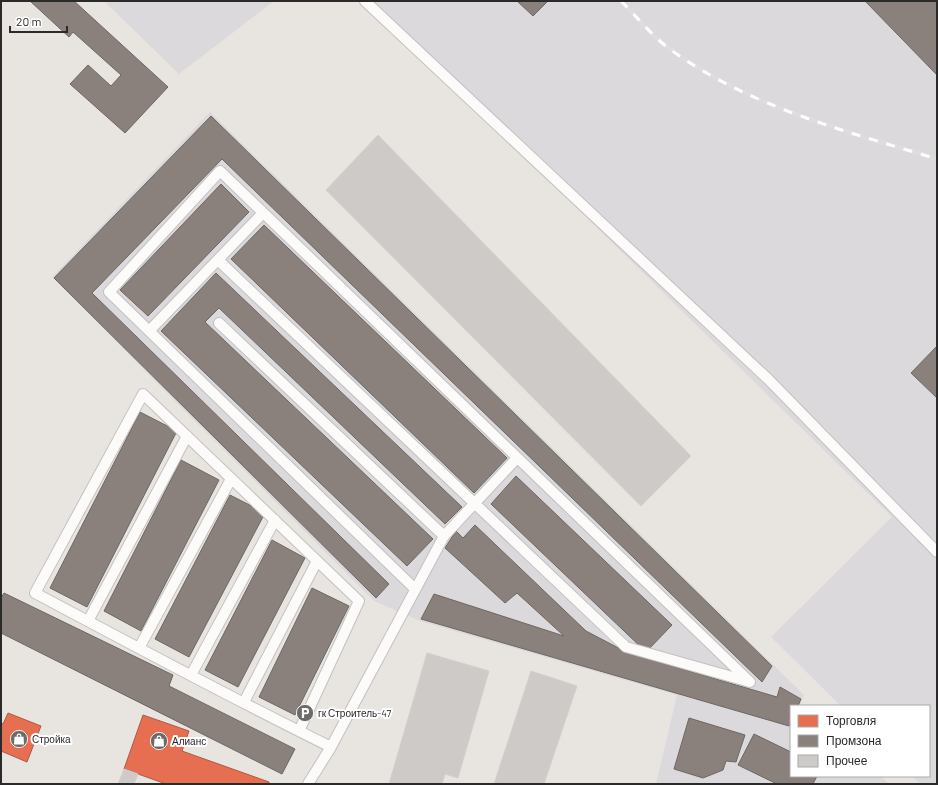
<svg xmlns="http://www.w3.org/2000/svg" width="938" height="785" font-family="Barlow,sans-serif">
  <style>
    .industrial { fill: #dbd9db }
    .shops { fill: #e76f51; stroke: #ae5a45 }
    .industry { fill: #8a817c; stroke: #6d6763 }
    .building { fill: #cdcac7; stroke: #d3d0cc }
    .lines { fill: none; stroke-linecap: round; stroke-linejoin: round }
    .service-casing { stroke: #c2c1c1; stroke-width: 12 }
    .service { stroke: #fcfbfa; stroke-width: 10 }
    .rail-casing { stroke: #deddde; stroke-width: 4.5 }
    .rail { stroke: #fff; stroke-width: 3; stroke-dasharray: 9; stroke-linecap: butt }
    .labels { text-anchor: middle; stroke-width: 4; stroke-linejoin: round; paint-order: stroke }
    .poi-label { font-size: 10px; fill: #2a2a2a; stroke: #fff; text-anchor: start }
  </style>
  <rect width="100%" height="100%" fill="#e8e4e0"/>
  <path class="industrial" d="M104,1H274L179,74Z
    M366,1H937V784H920L912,776H929V706H841L771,637L892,517Z
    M210,112L804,695L800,706H791V776H881L889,784H656L677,695L420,621L374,601L52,277Z"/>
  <path class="shops" d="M8,713L41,726L27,762L1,751V723L3,724Z
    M143,715L189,731L182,751L269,782V784H166L124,769Z"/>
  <path class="industry" d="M30,1H74L168,87L125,133L70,84L88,65L111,86L121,75L73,32L69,37Z
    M517,1H548L533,16Z
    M865,1H937V75Z
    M211,116L772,666L762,682L222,159L92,293L389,584L376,598L54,278Z
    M221,184L249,212L148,316L120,290Z
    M264,225L507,458L474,493L231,259Z
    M216,273L462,507L445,524L219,308L205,322L433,539L407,566L161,331Z
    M937,346V398L911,373Z
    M140,412L177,431L87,607L50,588Z
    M181,460L219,480L141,631L104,611Z
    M516,476L672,625L646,652L491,504Z
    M230,495L265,513L189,657L155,639Z
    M475,525L586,631L628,653L777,697L780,687L801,699L798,706H791V721L789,726L421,619L434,594L564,636L517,593L505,603L445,548L456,531L463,538Z
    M272,540L305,558L238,687L205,670Z
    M312,588L349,606L295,715L259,697Z
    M4,593L173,675L169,686L295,749L282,774L1,633V598Z
    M689,718L745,735L736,762L726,761L723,770L703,778L674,769Z
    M754,734L791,752V776H817L813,784H777L738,765Z"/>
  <path class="building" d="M378,135L691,456L641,506L326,190Z
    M427,653L489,671L458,778L445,774L442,784H389Z
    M531,671L577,686L544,784H494Z
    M124,769L138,774L134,784H118Z"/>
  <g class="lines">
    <defs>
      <path id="service" d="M365,1L769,380L937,552
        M218,260L626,647L750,682L220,171L109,292L414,588
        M219,323L444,536
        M149,331L263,213
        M88,621L187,436
        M139,648L231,479
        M191,675L275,520
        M244,702L317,561
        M299,731L359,601L143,394L35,593C133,645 231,698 331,747
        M308,784L331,747L444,536L517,458"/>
    </defs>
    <use href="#service" class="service-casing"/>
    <use href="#service" class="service"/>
    <defs>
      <path id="rail" d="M621,1C637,17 653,37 671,50C750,107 845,131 937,159"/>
    </defs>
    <use href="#rail" class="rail-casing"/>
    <use href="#rail" class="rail"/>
  </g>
  <defs>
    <symbol id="parking-disc" viewBox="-11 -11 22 22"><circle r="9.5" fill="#6c6b6a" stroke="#fff"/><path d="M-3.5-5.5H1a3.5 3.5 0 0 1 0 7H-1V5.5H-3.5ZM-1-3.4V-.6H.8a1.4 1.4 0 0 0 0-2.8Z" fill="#fff"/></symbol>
    <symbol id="shop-disc" viewBox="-11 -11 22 22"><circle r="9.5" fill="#6c6b6a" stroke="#fff"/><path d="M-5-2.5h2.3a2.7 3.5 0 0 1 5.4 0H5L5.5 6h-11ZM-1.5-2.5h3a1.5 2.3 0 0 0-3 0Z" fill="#fff"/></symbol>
  </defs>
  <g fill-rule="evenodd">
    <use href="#parking-disc" x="295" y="703" width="20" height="20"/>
    <use href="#shop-disc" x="9" y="729" width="20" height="20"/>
    <use href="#shop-disc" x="149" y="731" width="20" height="20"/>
  </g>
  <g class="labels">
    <g class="poi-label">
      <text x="318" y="717">гк Строитель-47</text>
      <text x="32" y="743">Стройка</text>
      <text x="172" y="745">Алианс</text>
    </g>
  </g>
  <rect width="938" height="785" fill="none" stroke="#2a2a2a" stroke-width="4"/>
  <rect x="790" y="705" width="140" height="72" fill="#ffffff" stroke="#aaaaaa"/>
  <rect x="798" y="715" width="20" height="12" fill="#e76f51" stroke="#aaaaaa"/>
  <text x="826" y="725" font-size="12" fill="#2a2a2a">Торговля</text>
  <rect x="798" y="735" width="20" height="12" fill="#8a817c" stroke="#aaaaaa"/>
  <text x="826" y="745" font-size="12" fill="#2a2a2a">Промзона</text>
  <rect x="798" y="755" width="20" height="12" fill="#cdcac7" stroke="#aaaaaa"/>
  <text x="826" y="765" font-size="12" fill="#2a2a2a">Прочее</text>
  <path d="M10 26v6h57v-6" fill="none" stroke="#2a2a2a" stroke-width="2"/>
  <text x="16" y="26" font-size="12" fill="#2a2a2a" stroke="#ffffff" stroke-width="3" paint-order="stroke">20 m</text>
</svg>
